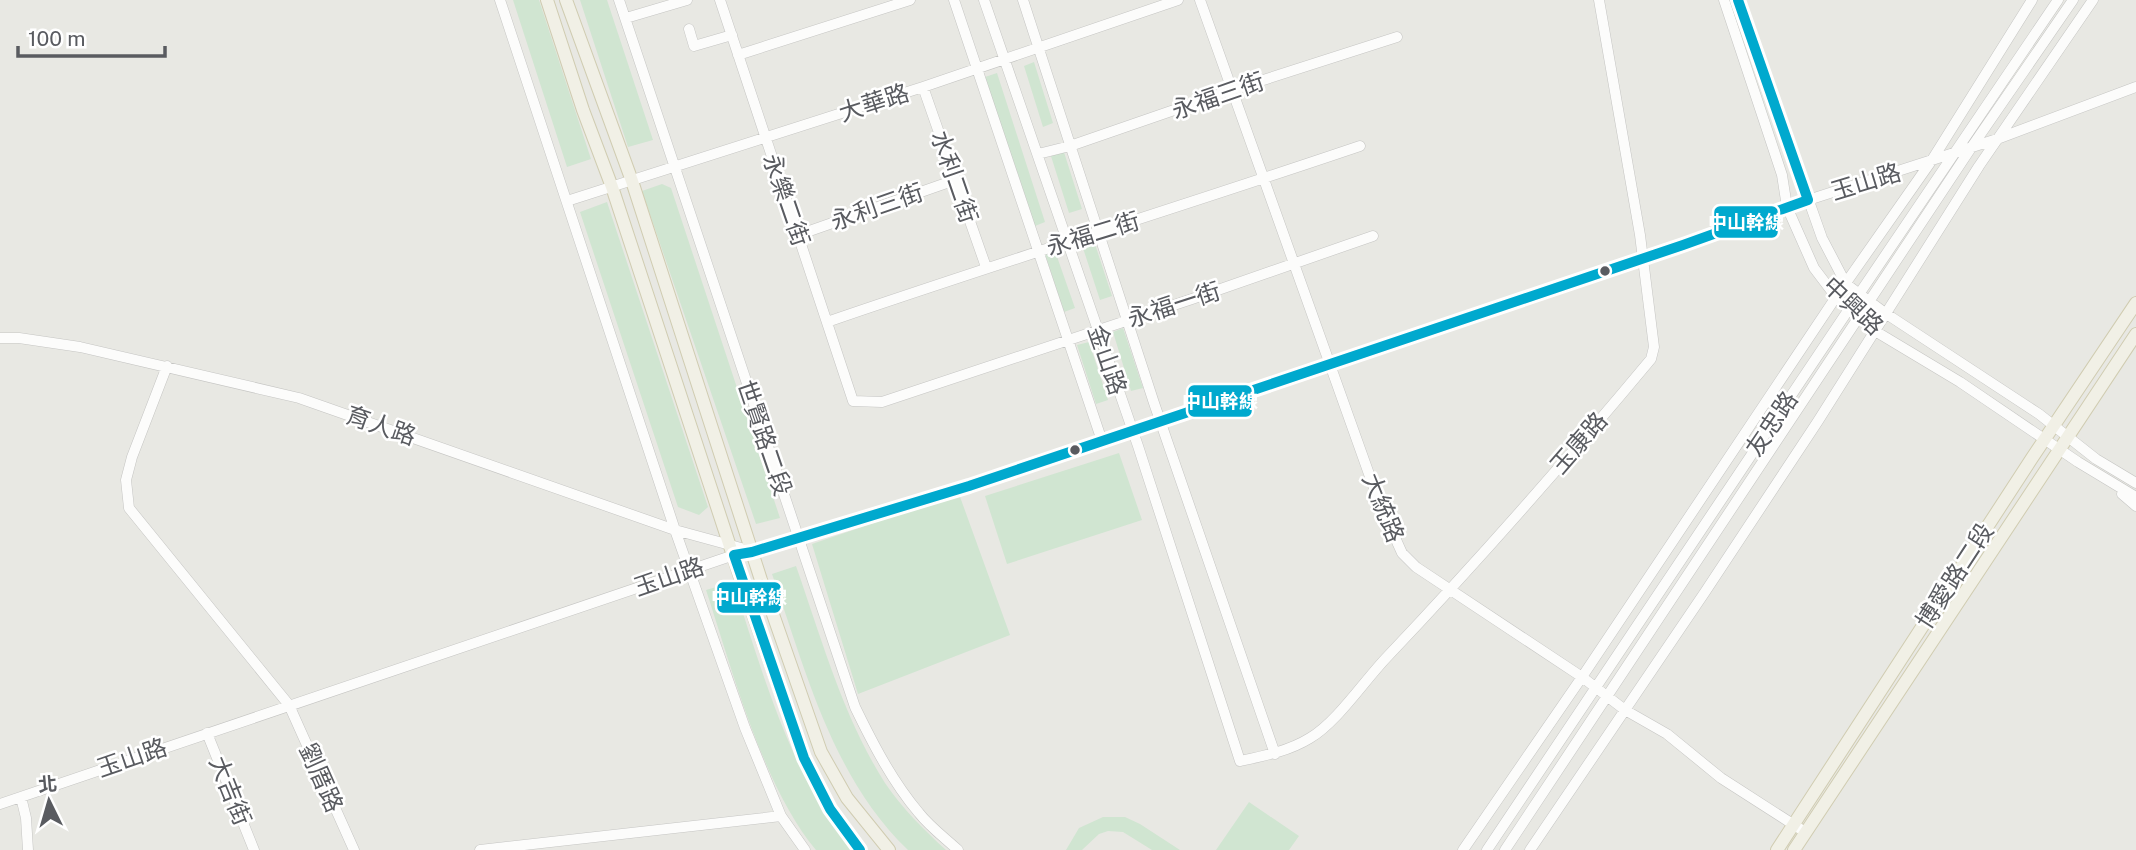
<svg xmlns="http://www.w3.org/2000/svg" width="2136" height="850" font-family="'Public Sans','Noto Sans TC',sans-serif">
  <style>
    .green { fill: #d0e5d1 }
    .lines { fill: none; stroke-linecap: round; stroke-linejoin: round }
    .minor-casing { stroke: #c5c5c3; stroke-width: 11 }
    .major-casing { stroke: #d0ccb1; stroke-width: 14 }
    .minor { stroke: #fcfcfb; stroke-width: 10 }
    .major { stroke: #f1f0e6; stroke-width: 12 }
    .bus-1-casing { stroke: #fff; stroke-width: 16 }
    .bus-1 { stroke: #00a9ce; stroke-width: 10 }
    .bus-dot { fill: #595b60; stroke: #fff; stroke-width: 2.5 }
    .labels { text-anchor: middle; stroke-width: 5; stroke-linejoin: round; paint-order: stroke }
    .street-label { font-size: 24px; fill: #595b60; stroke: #fff }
    .line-badge { stroke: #fff; stroke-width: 2.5 }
    .badge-label { font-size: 19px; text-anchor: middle; font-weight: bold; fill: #fff }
  </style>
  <rect width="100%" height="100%" fill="#e8e8e3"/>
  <path class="green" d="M513,0H539L591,159L567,167Z
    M580,0H607L653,140L628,147Z
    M1034,62L1053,123L1043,127L1024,66Z
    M997,73L1045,222L1035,226L985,77Z
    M1063,149L1082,209L1069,213L1050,153Z
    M662,184L671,188L780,518L756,524L642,191Z
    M607,202L708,507L699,515L678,507L580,212Z
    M1093,238L1112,296L1100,300L1081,242Z
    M1054,248L1075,308L1064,312L1044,251Z
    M1123,328L1143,388L1131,391L1113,332Z
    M1089,342L1108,400L1096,404L1077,345Z
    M1119,453L1142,520L1007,564L985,496Z
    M959,494L1010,635L858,694L812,544Z
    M796,566C822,640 843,717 885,783C902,808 924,830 946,850H908C832,777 806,671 772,574Z
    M733,582C763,674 790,774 852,850H816C763,787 732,669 706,590Z
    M1249,802L1299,836L1289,850H1216Z
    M1103,817H1125L1140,824L1180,850H1152L1123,832L1108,831L1099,834L1082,850H1066L1079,828Z"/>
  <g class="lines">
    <defs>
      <path id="minor" d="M500,0L675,530L745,728L781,816L805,850
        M619,0L855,707C873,744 892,781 919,813C930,827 945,838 958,850
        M720,0L853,401L882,402L1192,299L1373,236
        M954,0L1102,441
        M984,0L1138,446L1240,761C1264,756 1289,751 1310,738C1337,722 1364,681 1387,657C1478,561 1566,461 1651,359L1654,347L1640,235L1599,0
        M1023,0L1154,403L1275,754
        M1200,0L1379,502L1402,553L1416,567L1582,677L1625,710L1667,734L1721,778L1805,832
        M1724,0L1782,175L1787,207L1814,268L1836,297L1875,331L1960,382L2078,462L2136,497
        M1738,0L1822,238L1846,284L1885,313L2039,414L2096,459L2136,483
        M626,18L687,0
        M689,29L694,46L732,35
        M738,55L910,0
        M923,87L986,267
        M1038,154L1070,146L1232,90L1397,37
        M567,201L923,87L1178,0
        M798,235L955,180
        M827,322C1004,261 1183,206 1360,146
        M0,338H19L80,347L299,398L675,530L752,551
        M167,366L132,457L126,480L129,508L289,705L354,850
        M2122,494L2136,506
        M207,733L254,850
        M21,797L26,818L28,850
        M0,804L734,555L752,552L884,513L1216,403L1683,245L1774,211L1997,139L2136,87
        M480,850L781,816
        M1463,850L1582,677L1836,297L1932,160L2032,0
        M1487,850L1849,309L2058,0
        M1505,850L1971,148L2073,0
        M1530,850L1705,592L1818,421L1979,166L2093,0"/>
      <path id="major" d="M547,0L583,110L612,187L742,583L804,758L830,809L860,850
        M566,0L632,181L761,580L821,752L847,798L889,850
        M1777,850L2032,458L2136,303
        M1794,850L2136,334"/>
    </defs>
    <use href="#minor" class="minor-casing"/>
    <use href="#major" class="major-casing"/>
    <use href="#minor" class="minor"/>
    <use href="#major" class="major"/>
    <defs>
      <path id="bus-1" d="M860,850L830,809L804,758L734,555L752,552L969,486L1683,245L1808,200L1738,0"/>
    </defs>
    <use href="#bus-1" class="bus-1-casing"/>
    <use href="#bus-1" class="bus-1"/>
  </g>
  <g class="bus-dot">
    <circle cx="1605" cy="271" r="6"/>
    <circle cx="1075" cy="450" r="6"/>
  </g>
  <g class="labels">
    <g class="street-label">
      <text transform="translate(1218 96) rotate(-19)" y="8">永福三街</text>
      <text transform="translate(874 103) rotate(-18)" y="8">大華路</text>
      <text transform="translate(954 177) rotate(71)" y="8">水利二街</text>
      <text transform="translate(1866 182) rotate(-17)" y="8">玉山路</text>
      <text transform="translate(786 200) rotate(71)" y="8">永樂二街</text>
      <text transform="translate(877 207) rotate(-19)" y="8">永利三街</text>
      <text transform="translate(1093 234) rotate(-17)" y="8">永福二街</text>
      <text transform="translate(1174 305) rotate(-18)" y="8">永福一街</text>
      <text transform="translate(1853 306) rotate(43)" y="8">中興路</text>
      <text transform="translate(1107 360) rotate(71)" y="8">金山路</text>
      <text transform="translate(1772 424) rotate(-56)" y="8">友忠路</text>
      <text transform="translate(381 426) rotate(19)" y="8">育人路</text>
      <text transform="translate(764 438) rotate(71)" y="8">世賢路二段</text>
      <text transform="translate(1579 443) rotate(-49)" y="8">玉康路</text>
      <text transform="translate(1383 508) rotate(68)" y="8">大統路</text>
      <text transform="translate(1955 576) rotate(-57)" y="8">博愛路二段</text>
      <text transform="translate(669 577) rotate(-19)" y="8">玉山路</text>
      <text transform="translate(132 758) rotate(-19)" y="8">玉山路</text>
      <text transform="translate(321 778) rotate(66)" y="8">劉厝路</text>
      <text transform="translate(230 791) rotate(68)" y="8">大吉街</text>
    </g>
  </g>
  <g class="line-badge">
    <rect x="1713" y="205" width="66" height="34" rx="7" fill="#00a9ce"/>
    <rect x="1187" y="384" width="66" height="34" rx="7" fill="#00a9ce"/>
    <rect x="716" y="581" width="66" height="33" rx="7" fill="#00a9ce"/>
  </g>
  <g class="badge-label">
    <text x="1746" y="229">中山幹線</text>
    <text x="1220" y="408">中山幹線</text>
    <text x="749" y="604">中山幹線</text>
  </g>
  <g transform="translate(49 801) rotate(355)" stroke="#ffffff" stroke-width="5" paint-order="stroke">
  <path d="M0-5L12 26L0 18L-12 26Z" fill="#595b60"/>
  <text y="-10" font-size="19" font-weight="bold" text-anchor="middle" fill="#595b60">北</text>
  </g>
  <path d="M18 46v10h147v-10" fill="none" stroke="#595b60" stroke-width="3.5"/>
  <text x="28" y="46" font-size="21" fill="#595b60" stroke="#ffffff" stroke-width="5" paint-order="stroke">100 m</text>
</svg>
